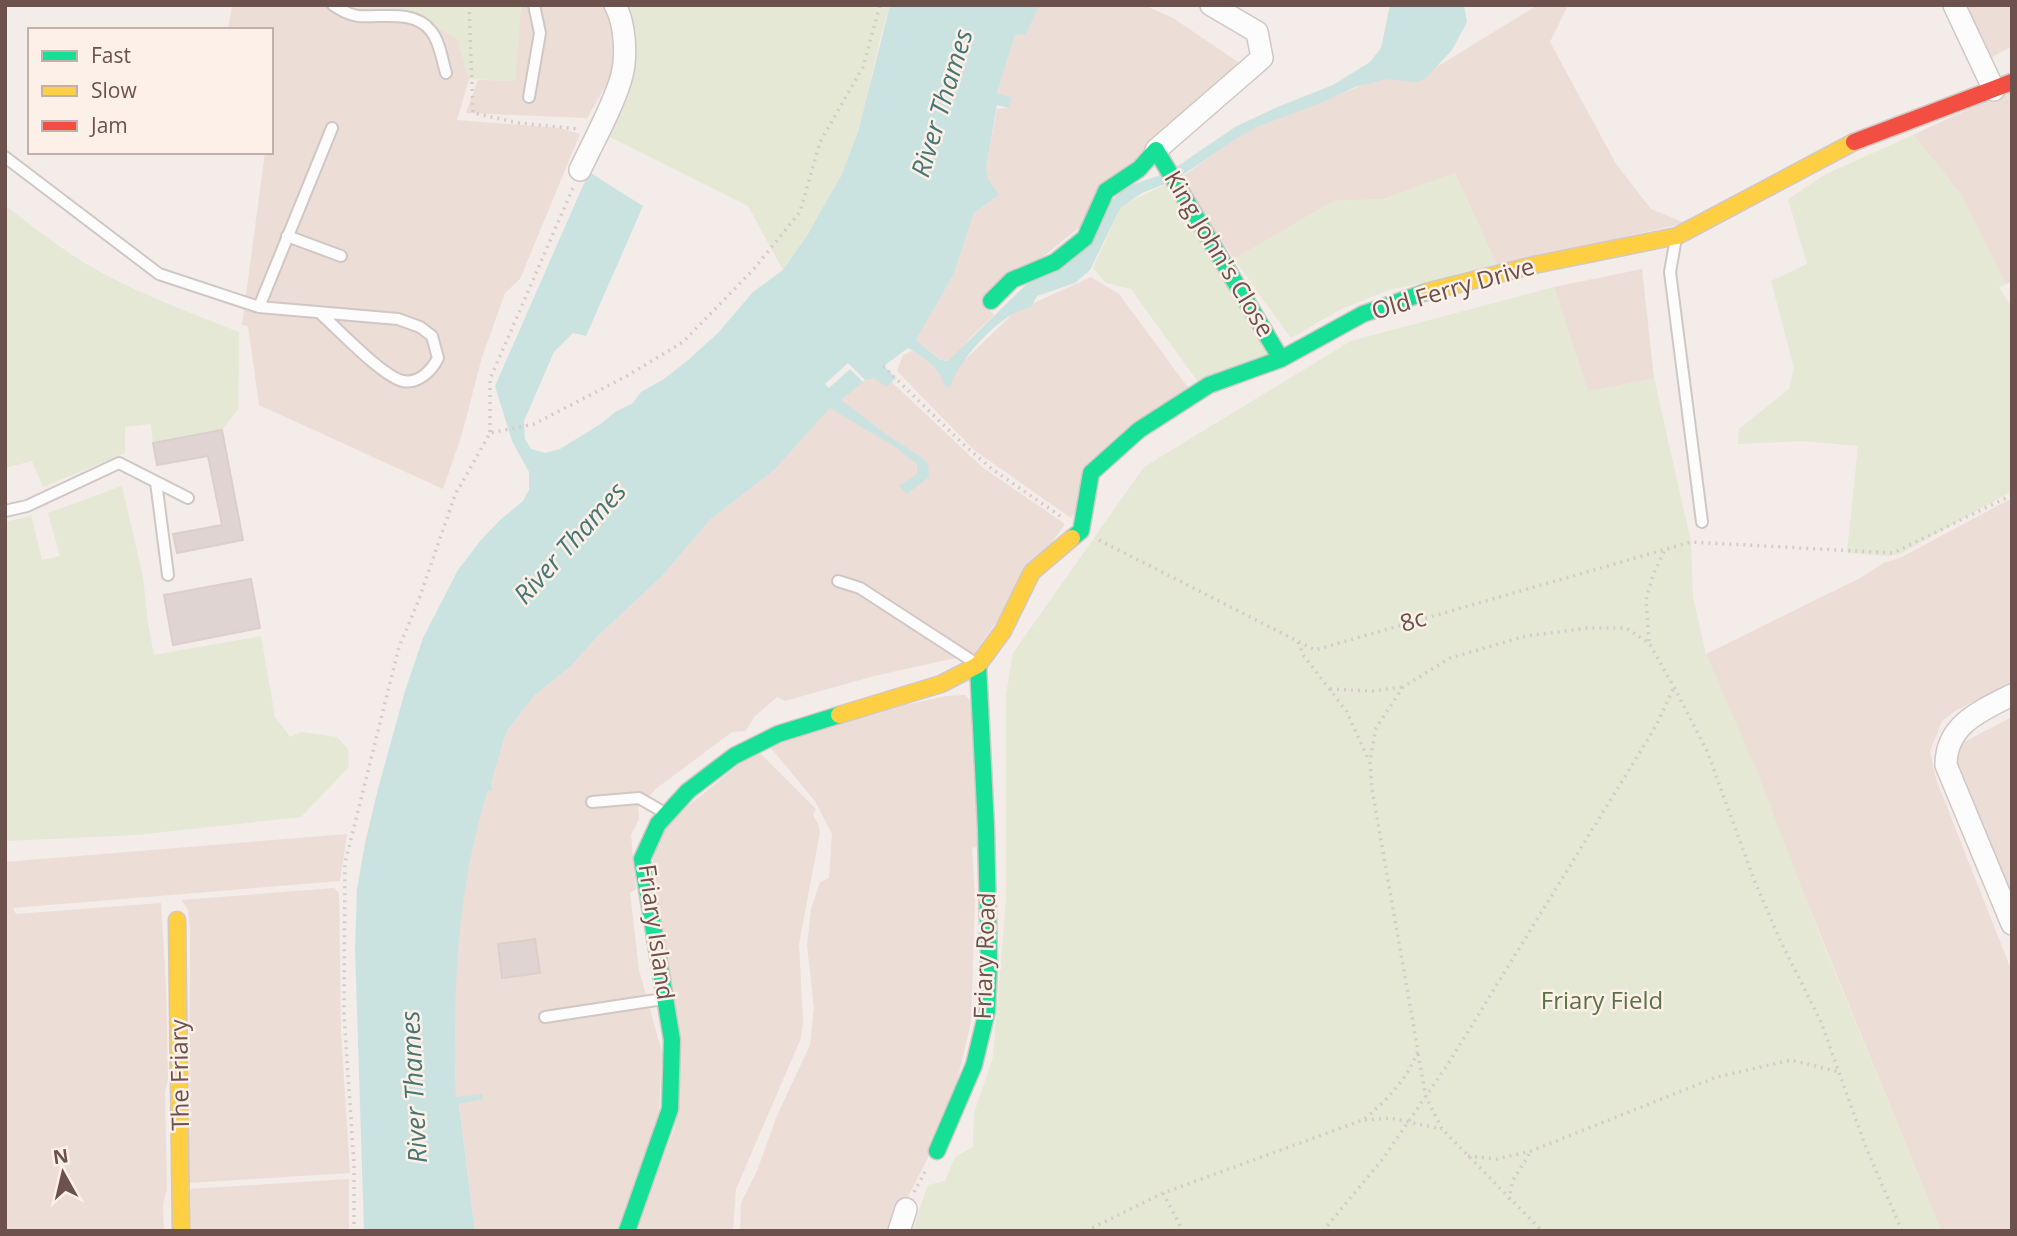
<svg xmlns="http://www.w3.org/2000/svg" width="2017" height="1236" font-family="'Open Sans',sans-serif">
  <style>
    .residential { fill: #ecddd6 }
    .green { fill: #e4e8d4 }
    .water { fill: #cbe3e0 }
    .building { fill: #dfd4d1; stroke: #dbcfcb; stroke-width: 2 }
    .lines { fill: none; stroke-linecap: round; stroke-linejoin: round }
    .lane-casing { stroke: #d0c7c4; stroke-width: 14 }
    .street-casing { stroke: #d0c7c4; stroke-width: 24 }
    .fast-casing { stroke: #d2c8c4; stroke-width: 19 }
    .slow-casing { stroke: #d2c8c4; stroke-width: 19 }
    .jam-casing { stroke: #d2c8c4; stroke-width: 19 }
    .path { stroke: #d4ccca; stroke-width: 3.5; stroke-dasharray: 2 5; stroke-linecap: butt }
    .lane { stroke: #fdfcfc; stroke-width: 10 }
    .street { stroke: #fdfcfc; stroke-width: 21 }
    .fast { stroke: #16e098; stroke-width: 16 }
    .slow { stroke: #ffcf43; stroke-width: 16 }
    .jam { stroke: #f24e42; stroke-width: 16 }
    .labels { text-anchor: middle; stroke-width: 5; stroke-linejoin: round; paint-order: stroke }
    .street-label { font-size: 24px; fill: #6d514d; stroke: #fcf0e8 }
    .park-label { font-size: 24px; fill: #5d7146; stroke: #fcf0e8 }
    .water-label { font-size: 26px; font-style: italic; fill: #477774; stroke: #fcf0e8 }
  </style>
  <rect width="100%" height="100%" fill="#f3ece8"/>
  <path class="residential" d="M232,5H344L350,8L408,11L457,38L469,79L457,120L559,128L580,134L520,279L505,293L482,357L462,434L443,489L259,405L248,326L242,325L265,152H271V111L274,89H271V30H228Z
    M521,5H610L619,33L612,75L587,118L466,113L478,80L515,81Z
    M1040,5H1144L1173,18L1241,64L1088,220L984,305L994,315L971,337L953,358L948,361L942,360L916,340L954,274L974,213L999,195L988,178L986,168L997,109L1008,108L1010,97L997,93L1015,34H1026Z
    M1538,5H1568L1550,42L1616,164L1651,209L1685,223L1497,266L1455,173L1384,199L1334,201L1234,259L1179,179L1250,128L1384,77L1414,81Z
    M1949,5H2012V46L1981,63Z
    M2012,89V281L2006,284L1961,194L1913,135Z
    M1642,269L1654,378L1588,392L1554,287Z
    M1091,277L1119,294L1195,397L1139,424L1071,518L974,450L897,371L903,355L912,351L951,373L1016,311Z
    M880,371L982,467L1065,524L974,654L874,676L785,701L777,697L754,717L746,731L732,732L657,788L638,808L639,819L631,835L636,889L630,893L639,970L662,1052L659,1114L620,1231H475L459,1103L483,1098H456L454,1024L457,946L461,905L475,829L488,790H493L491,784L506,732L535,695L570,667L599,635L662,576L711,519L773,470L830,407L865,380Z
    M2012,498V682L1955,711L1942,721L1930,751L1936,779L2012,972V1231H1941L1706,654L1860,578L1884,563L1902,557Z
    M965,695L971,701L992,843L972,848L975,900L971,1023L951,1106L935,1144L896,1220L893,1231H740L741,1203L757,1171L776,1118L810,1045L814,1008L807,945L811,909L820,882L829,878L832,834L815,801L760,735L947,696Z
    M2012,717V906L1982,835L1954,756L1962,743Z
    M757,750L816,809L813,815L818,824L820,832L799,944L803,1022L801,1038L736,1189L733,1231H635L675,1127L651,836Z
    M347,834L340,881L13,908L16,914L161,903L166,987L168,1078L165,1092L167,1189L163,1205L164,1231H5V862Z
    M334,888L339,893L341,1032L350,1173L189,1183L190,928L188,910L182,900Z
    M349,1179V1231H184L189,1189Z"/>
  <path class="green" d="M344,5H521L515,81L469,79L457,38L409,11L350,8Z
    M634,5H890C876,46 870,90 858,132C844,182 812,227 783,270L748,206L598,131L622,74L620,14Z
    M1913,135L1961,194L2006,284L1999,287L2012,308V491L1900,554L1888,556L1847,553L1858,446L1803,441L1738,444L1739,429L1789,389L1794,368L1771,281L1807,264L1788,199L1826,174Z
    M1455,173L1497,266L1389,290L1341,309L1291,338L1234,259L1334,201L1384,199Z
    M1169,183L1282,347L1206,393L1131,289L1106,283L1093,268L1122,205Z
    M5,205C35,229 67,254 102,273C145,296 193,314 239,332L238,409L222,430L153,443L151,424L125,427V453L43,487L32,461L5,468Z
    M1554,287L1588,392L1654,378L1691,542L1693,597L1706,654L1757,771L1820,936L1941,1231H912L928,1185L945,1181L955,1157L973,1147L974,1113L993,1057L1006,899V695L1013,653L1144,467L1351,341Z
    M122,486L143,577L148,624L154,655L261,636L275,717L290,737L301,732L337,737L348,749L349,767L301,817L135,835L5,841V522L31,516L42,560L60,556L48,513Z"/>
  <path class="water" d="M890,5H1040L1026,34L1015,35L997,93L1011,97L1009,108L997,105L986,168L988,178L999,195L974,213L954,274L916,340L941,360L948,361L1126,187L1169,172L1235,127L1275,108L1333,85L1370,62L1381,48L1390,5H1464L1467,22L1452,50L1424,80L1414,82L1387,79L1355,87L1323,102L1257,127L1239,137L1175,180L1142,193L1121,207L1090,270L1075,283L1037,296L1031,307C999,314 961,357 950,387L945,386C938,366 926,359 908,348L884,366L896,378L886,387L874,378L865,380L848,363L825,384L829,388L850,369L863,382L841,400L887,435L921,457L928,464L929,477L907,494L899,486L917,474V464L892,445L830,408L774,470L711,519L662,576L599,635L570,667L535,695L506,732L491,784L493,791L488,790C456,891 453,993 456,1097L482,1094L483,1099L459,1104L475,1231H364L355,949L357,889L365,843L378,789L405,691L423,638L458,570L481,540L500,520L523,501L529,490V472L512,441L495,386L589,172L643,206L586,336L573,333L554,352L524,421L525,439L531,449L545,453L560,449L602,423L615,412L633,403L641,392L664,379L687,361L718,333L753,292L783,270L809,232L841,176L858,132Z"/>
  <path class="building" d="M222,430L243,540L177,553L173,534L222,525L208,456L157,465L153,443Z
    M251,579L260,628L173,645L164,595Z
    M535,939L540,973L502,978L498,944Z"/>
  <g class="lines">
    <defs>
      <path id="lane" d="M333,5C341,10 349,15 358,16C381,18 414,9 431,31C440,42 442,60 446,73
        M529,97L540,33L534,5
        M5,157L159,274L259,307L398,319L420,327L432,336L438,358C432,370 419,384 403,381C383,377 338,329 321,314
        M287,236L341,256
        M1676,238L1670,272L1702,522
        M259,307L332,128
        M156,482L168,575
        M5,511L27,506L119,463L188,498
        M838,581L860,588L977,664
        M592,802L639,798L665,813
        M545,1017L663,999"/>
      <path id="street" d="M1954,5L1994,90
        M1156,150L1262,58L1257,32L1211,5
        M580,170C593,142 615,103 622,75C627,55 625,23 615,5
        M2012,695C1980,711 1946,725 1946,765L2012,924
        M899,1231L906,1209"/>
      <path id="fast" d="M991,301L1012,280L1055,262L1085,238L1106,191L1139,169L1156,150L1281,359
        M1072,538L1081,531L1091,473L1139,430L1209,385L1281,359L1363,314L1426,292
        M937,1151L974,1065L987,1011L989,963L986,828L978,665
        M627,1231L670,1109L672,1040L642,859L658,824L688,791L734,756L778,734L839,715"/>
      <path id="slow" d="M1426,292L1534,265L1677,236L1854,142
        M839,715L941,684L978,665L1003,631L1032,572L1072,538
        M177,920L181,1231"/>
      <path id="jam" d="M1854,142L2012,82"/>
    </defs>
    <use href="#lane" class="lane-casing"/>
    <use href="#street" class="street-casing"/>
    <use href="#fast" class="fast-casing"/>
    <use href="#slow" class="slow-casing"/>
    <use href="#jam" class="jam-casing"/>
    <path class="path" d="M469,5L473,113L519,123L579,129
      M883,366L963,444L992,469L1063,518
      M490,432V379L573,188
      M1099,540L1315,650L1691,542L1893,553L2012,495
      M1649,641L1646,600L1653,575L1665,549
      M1298,642L1304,656L1347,712L1369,761
      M1330,689L1373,691L1401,687
      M1418,1054L1426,1097L1442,1129L1542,1231
      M1365,1120L1390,1118L1442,1129
      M1468,1156L1497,1159L1531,1151L1717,1077L1791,1060L1839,1072
      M914,1192L927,1168
      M1163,1193L1183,1231
      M1509,1200L1512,1182L1531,1151
      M354,1231V1164L344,1014L345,863L399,647L418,602L455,495L490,433L534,424L625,377L683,342L753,270L800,212L820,142L863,67L880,5
      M1086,1231L1163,1193L1363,1120C1386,1101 1407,1080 1418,1051L1372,789L1370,761L1376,728L1403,687L1450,658L1526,636L1588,628H1626L1649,643L1674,687L1707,751L1755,882L1780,940L1821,1022L1865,1145L1902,1231
      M1323,1231L1382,1160L1448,1064L1656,726L1674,687"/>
    <use href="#lane" class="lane"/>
    <use href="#street" class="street"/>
    <use href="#fast" class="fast"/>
    <use href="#slow" class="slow"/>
    <use href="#jam" class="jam"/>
  </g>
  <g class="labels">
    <g class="street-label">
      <text transform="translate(1219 254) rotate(59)" y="8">King John's Close</text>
      <text transform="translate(1453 289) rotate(-16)" y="8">Old Ferry Drive</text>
      <text transform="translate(1413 621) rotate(-17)" y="8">8c</text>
      <text transform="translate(656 932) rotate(82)" y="8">Friary Island</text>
      <text transform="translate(985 956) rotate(-88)" y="8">Friary Road</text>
      <text transform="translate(180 1075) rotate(-91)" y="8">The Friary</text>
    </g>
    <g class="park-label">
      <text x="1602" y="1009">Friary Field</text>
    </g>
    <g class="water-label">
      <text transform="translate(942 103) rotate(-73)" y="9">River Thames</text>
      <text transform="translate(570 543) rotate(-48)" y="9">River Thames</text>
      <text transform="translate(414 1087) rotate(-93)" y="9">River Thames</text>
    </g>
  </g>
  <rect width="2017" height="1236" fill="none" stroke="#6d514d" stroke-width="14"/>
  <rect x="28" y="28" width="245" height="126" fill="#fcf0e8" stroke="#c3b0aa" stroke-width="2"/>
  <rect x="42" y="51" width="35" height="10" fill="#16e098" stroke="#c3b0aa" stroke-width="2"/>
  <text x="91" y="63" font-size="21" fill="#6d514d">Fast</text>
  <rect x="42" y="86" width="35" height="10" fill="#ffcf43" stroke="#c3b0aa" stroke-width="2"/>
  <text x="91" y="98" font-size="21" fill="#6d514d">Slow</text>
  <rect x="42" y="121" width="35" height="10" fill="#f24e42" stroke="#c3b0aa" stroke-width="2"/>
  <text x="91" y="133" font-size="21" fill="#6d514d">Jam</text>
  <g transform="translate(63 1173) rotate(352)" stroke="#fcf0e8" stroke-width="5" paint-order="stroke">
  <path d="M0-5L12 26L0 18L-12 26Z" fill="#6d514d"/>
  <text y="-10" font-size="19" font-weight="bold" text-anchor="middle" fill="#6d514d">N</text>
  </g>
</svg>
